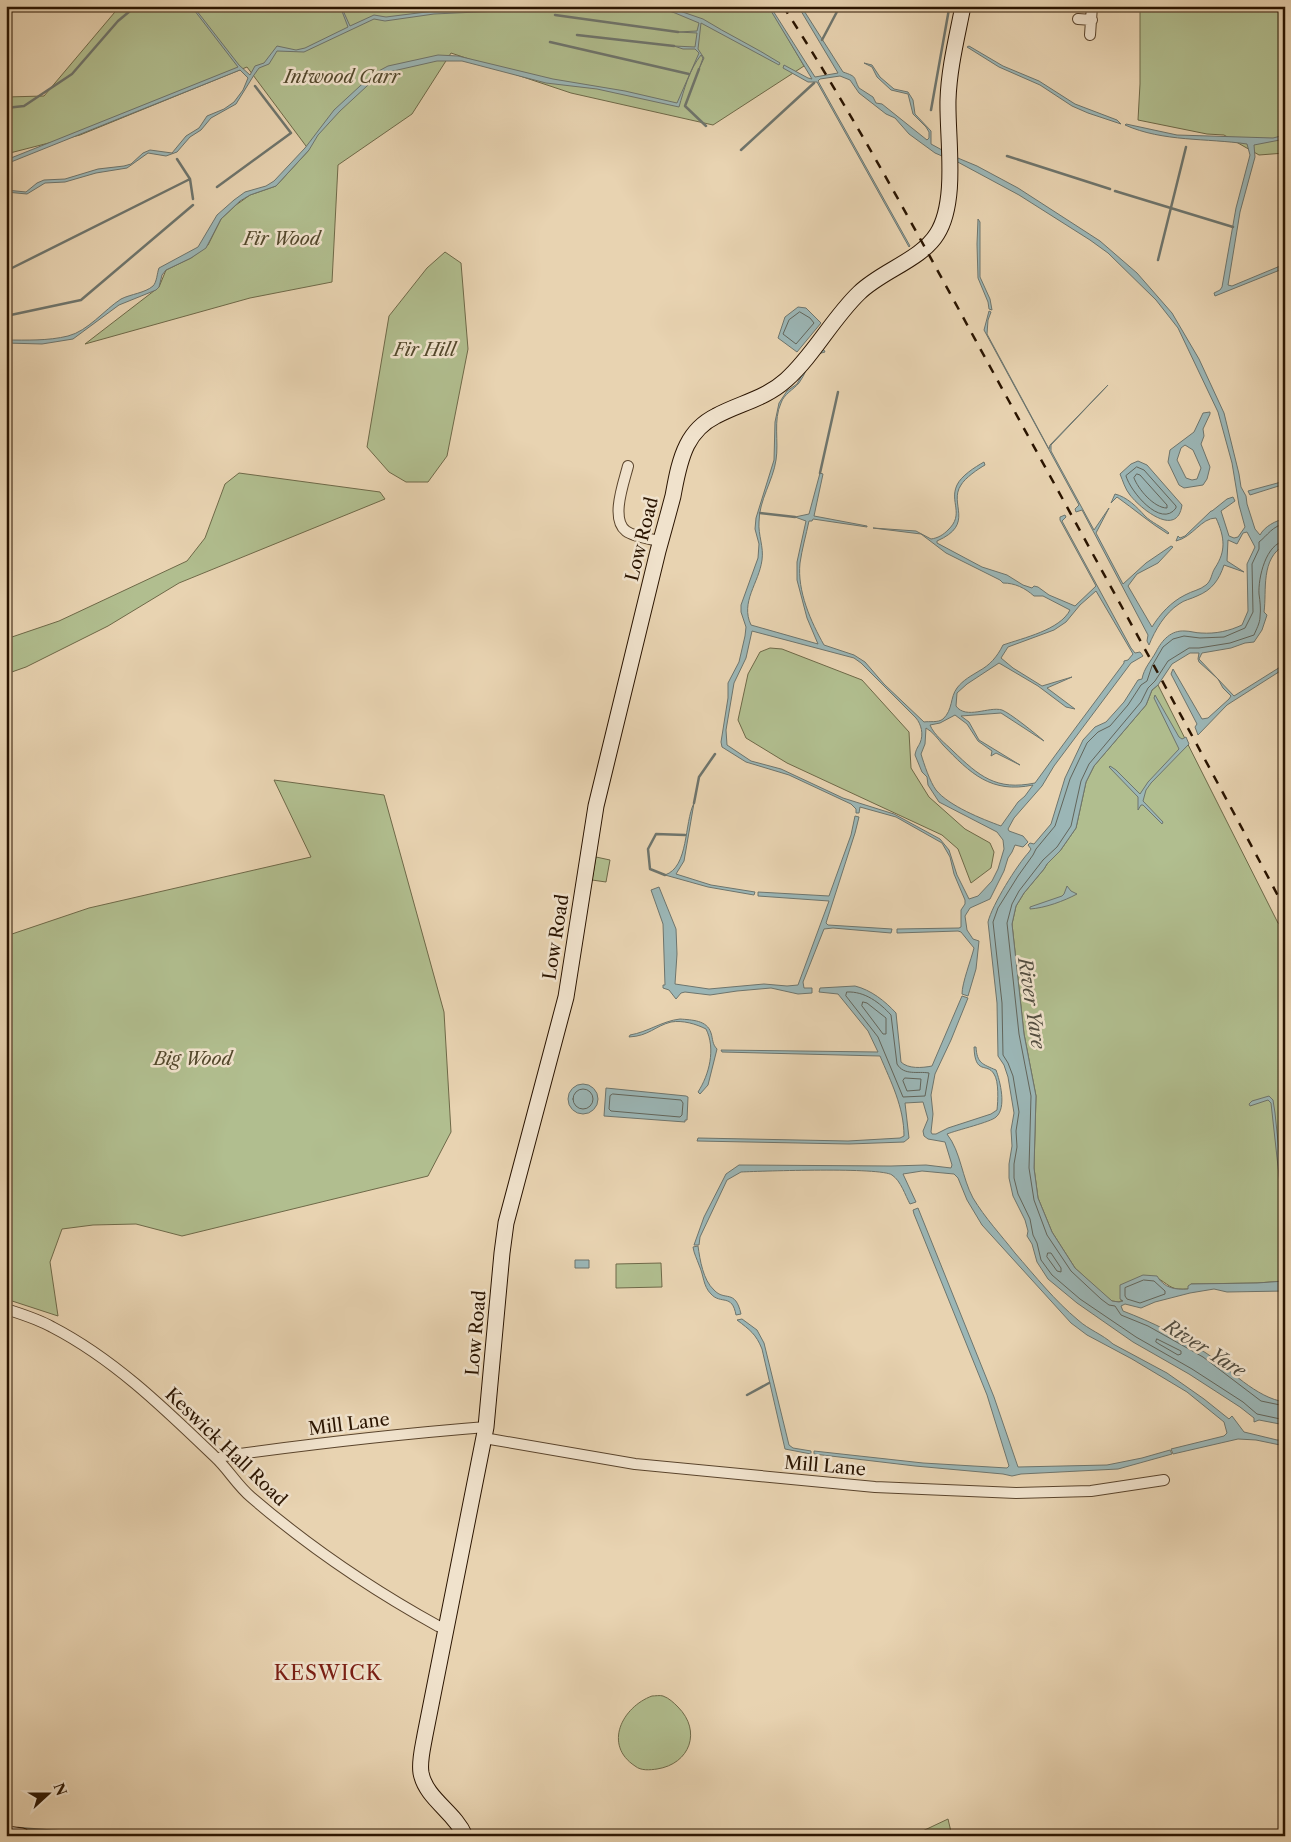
<svg xmlns="http://www.w3.org/2000/svg" width="1291" height="1842" font-family="'Libre Caslon Text',serif">
  <style>
    .green { fill: #b1be8f; stroke: #6e6948 }
    .water { fill: #9bb6b6; stroke: #6e756d; fill-rule: evenodd }
    .lines { fill: none; stroke-linecap: round; stroke-linejoin: round }
    .shore { stroke: #62655b; stroke-width: 1 }
    .stream { stroke: #6e756d; stroke-width: 2.5 }
    .street-casing { stroke: #5a442c; stroke-width: 12 }
    .secondary-casing { stroke: #2a1400; stroke-width: 17 }
    .street { stroke: #f0e2cc; stroke-width: 10 }
    .secondary { stroke: #f0e2cc; stroke-width: 15 }
    .rail { stroke: #2a1400; stroke-width: 2.5; stroke-dasharray: 9 9; stroke-linecap: butt }
    .labels { text-anchor: middle; stroke-width: 5; stroke-linejoin: round; paint-order: stroke }
    .park-label { font-size: 18px; font-style: italic; fill: #52472b; stroke: #f0e2cc }
    .street-label { font-size: 18px; fill: #2a1400; stroke: #f0e2cc }
    .water-label { font-size: 19px; font-style: italic; fill: #524d40; stroke: #f0e2cc }
    .quarter-label { font-size: 20px; letter-spacing: 1px; fill: #7a1f14; stroke: #f0e2cc }
  </style>
  <rect width="100%" height="100%" fill="#e8d3b1"/>
  <filter id="stains"><feTurbulence type="fractalNoise" baseFrequency=".004" numOctaves="4"/><feColorMatrix values="0 0 0 0 .2 0 0 0 0 .09 0 0 0 0 .02 0 0 0 .5 -.17"/></filter>
  <radialGradient id="worn" r=".72"><stop offset=".6" stop-color="#630" stop-opacity="0"/><stop offset="1" stop-color="#630" stop-opacity=".3"/></radialGradient>
  <path class="green" d="M120,6H769L804,66L713,125L571,93L451,53L412,114L338,165L332,282L250,298L85,344L159,287L166,270L191,258L208,245L221,219L236,205L250,195L276,186L309,150L247,67L80,135L6,154V97L44,96Z
    M1140,6H1285V153L1259,155L1224,135L1207,134L1138,120L1140,84Z
    M445,252L461,263L468,349L447,456L428,482H406L389,472L367,447L389,316L427,268Z
    M239,473L380,492L385,499L179,583L108,626L26,667L6,674V639L59,621L187,561L205,538L225,484Z
    M770,648L782,649L862,680L909,732L911,768L929,797L965,829L990,843L994,852L991,868L971,883L958,849L942,835L787,763L746,738L738,720L748,674L760,652Z
    M1158,685L1278,923L1285,926V1281L1257,1283L1191,1284L1188,1289C1171,1290 1172,1287 1159,1279L1119,1302L1112,1301L1104,1295L1075,1268L1052,1232L1038,1198L1034,1168L1036,1096L1024,1034L1012,924L1016,906L1024,893L1044,869L1047,864L1060,851L1076,828L1086,782L1094,766L1146,705L1152,690Z
    M274,780L384,795L444,1012L451,1132L428,1176L182,1236L136,1224L93,1225L62,1229L50,1262L58,1316L6,1299V936L89,908L311,857Z
    M596,857L610,860L606,882L592,880Z
    M661,1263L662,1287L616,1288V1264Z
    M652,1696C655,1696 660,1695 663,1696C669,1698 674,1703 678,1707C702,1731 690,1764 657,1769C650,1770 641,1771 635,1766C603,1745 622,1707 652,1696Z
    M948,1819L952,1836H912Z"/>
  <path class="water" d="M191,6H193L239,65L250,75L255,66L264,63L277,46L296,50L305,48L348,27L340,6H341L350,26L374,15L386,17L450,9L533,6L520,10L434,14L385,21L374,19L304,52L277,51L269,64L259,68L254,75L236,104L211,118L201,130L190,137L177,152L166,156L148,153L127,168L96,173L65,182L45,183L27,194L6,192V190L26,192L37,183L44,180L65,179L98,169L124,166L131,164L143,153L150,150L172,153L186,136L199,128L207,116L224,109L234,102L243,90L248,78L240,70L6,164V160L238,67Z
    M653,6H665L703,19C727,34 755,47 780,63L779,65L701,23L698,49L704,58L699,69L703,58L701,55C689,70 684,90 679,107L597,89L546,83L462,61H437L380,74L340,111L318,135L309,150L276,186L250,195L240,201L221,219L206,248L191,258L166,270L162,275L159,287L156,290L119,305L73,339L42,344L6,343V340C26,340 48,341 68,336C88,331 104,310 121,299C131,294 145,293 153,286C157,282 157,273 159,268L198,247L217,215L234,200L245,192L266,186L274,181L305,148L334,110L373,74L388,66L438,55L458,56L553,79L625,91L677,103L699,53L695,49H683L674,46L695,47L697,33L678,32L697,31L699,23L675,13Z
    M768,6H770L815,77L838,73L798,6H801L843,72C858,77 853,77 859,88L873,97L876,103L882,104L927,140L929,138V132L926,127L913,114L908,94L891,90L877,77L872,67L864,63L872,65L880,77L894,89L908,92L913,100L915,114L931,131V144L942,150V156L935,153L909,134L895,118L886,114L859,93L850,80L840,76L820,79L818,81L910,246L909,247L817,82H808L783,68L784,65L808,78L812,79Z
    M969,46L1003,66L1039,81L1075,104L1117,120L1121,124L1088,113L1072,106L1040,85L999,67L967,47Z
    M1126,124L1177,135L1273,138L1285,135V139L1254,145L1255,157L1240,212L1228,285L1232,286L1285,264V268L1215,296L1214,293L1220,290L1222,287L1236,208L1250,155L1247,144C1207,138 1163,142 1125,125Z
    M953,156L977,166L1018,188L1100,241L1137,273L1172,313L1199,359L1224,413L1239,474L1241,487L1246,496L1247,504L1255,529L1260,535C1264,527 1276,520 1285,519V545C1260,558 1267,591 1264,612L1267,615L1262,630L1254,642L1245,643L1231,648L1202,653L1199,659L1234,696L1285,664V668L1227,705L1198,735L1195,727L1197,724L1171,674L1173,669L1202,719L1208,718L1229,699L1231,696L1223,688L1218,679L1199,662L1198,659L1199,653H1190L1172,664L1158,685L1152,690L1146,705L1094,766L1086,782L1076,828L1060,851L1047,864L1044,869L1024,893L1016,906L1012,924L1024,1034L1036,1096L1034,1168L1038,1198L1052,1232L1075,1268L1112,1301L1119,1302L1123,1301L1120,1299V1285L1143,1275L1157,1276C1164,1288 1175,1290 1188,1289V1286L1191,1284L1257,1283L1285,1281V1291L1227,1292L1214,1289L1190,1293L1155,1302L1141,1308L1125,1304L1121,1306L1123,1311C1152,1322 1180,1336 1206,1353C1230,1369 1256,1398 1285,1402V1425L1259,1420L1254,1422V1418L1240,1407L1189,1374L1133,1342L1077,1303L1048,1279L1037,1262L1032,1244L1027,1236L1028,1231L1025,1220L1013,1196L1009,1178V1164L1012,1146L1011,1130L1014,1113L1008,1077L1004,1065L998,1056L997,1003L988,922C992,905 1017,865 1029,852L1031,849L1028,845L1030,843L1034,844L1051,824L1065,778L1083,740L1095,727L1106,722L1124,702L1138,680L1142,679C1144,668 1151,661 1156,652C1162,640 1171,630 1185,631C1190,631 1196,633 1201,633C1216,634 1229,631 1242,625L1248,611L1247,564L1255,547L1247,532L1243,533L1237,544L1228,540L1227,561L1244,572L1224,565C1219,580 1212,590 1197,596C1191,599 1184,600 1179,604C1165,613 1155,630 1149,645L1147,641L1148,635L1082,510L1076,512L1075,509L1079,505L984,330L989,311L991,312L988,320L987,334L1049,449L1050,445L1108,385L1051,445V451L1094,530L1109,508L1096,533L1123,584L1146,563L1171,546L1173,547L1158,563L1137,574L1128,586L1152,627C1160,614 1171,602 1185,595C1192,591 1200,590 1206,585C1212,580 1211,574 1215,568C1226,551 1225,538 1216,518C1201,518 1193,537 1176,541L1178,536L1180,538L1185,536L1211,511H1212L1227,499L1233,497L1235,501L1221,511L1229,536L1234,538L1238,537L1245,527L1239,505L1232,463L1218,412L1178,328L1156,300L1108,253L1090,240L1019,195L954,160Z
    M978,219L980,222V277L990,299L992,310L989,309L988,302L978,278L977,244Z
    M798,307L806,308L821,323L797,352L778,338L785,317Z
    M821,349L824,350L825,352C821,353 817,354 814,357C808,364 805,375 799,383C793,390 784,394 781,403C773,420 779,442 776,460C773,481 759,500 759,522C758,535 764,547 762,560C759,583 740,602 751,625L818,644L807,618L797,580V562L806,521L795,517L809,514L820,473L823,474L814,516L867,526V527L813,519L812,521H809C806,535 802,549 800,563C797,591 811,622 824,645L854,655L865,662L884,684L924,722C929,721 938,723 943,719C953,710 950,697 957,688C963,680 971,676 979,671C990,665 997,657 1003,645C1023,638 1060,630 1070,610L1043,596H1034C1025,588 1015,583 1003,583L1000,580L946,553L921,534L873,528L916,531L931,539C938,538 943,535 948,530C965,514 949,502 957,485C961,476 975,467 984,462L985,465C978,469 965,478 961,485C948,504 976,524 937,541V543L982,567L1007,575L1023,585L1032,588L1034,586L1038,587L1049,595L1075,606L1096,586L1060,520V517L1065,515L1066,517L1062,521L1131,648L1135,653L1140,652L1143,656L1131,663L1054,766L1042,786L1014,818L1008,829L1009,831L1023,836L1028,842L1023,847L1015,845L1012,852L1008,858L1004,871L990,899L970,908L965,916L967,930L973,939L979,941L976,969L968,996L962,994C962,983 971,960 974,948L961,932L958,931L897,933V929L959,928L961,927V910L965,904V900L954,874L950,857L942,843L896,817L860,807L859,813H856V809L851,804L789,775L746,762L722,747L721,742L728,698V683L739,662L745,636L746,627L741,612V605L758,558L759,544L755,529L756,518L774,460L775,422L779,403L787,391L797,384L812,356L816,353L817,350ZM1096,591L1133,654L1128,660L1124,661V663C1094,703 1064,743 1035,783C996,791 979,776 953,751C945,743 934,735 930,725L940,723L955,715L967,724L978,741L992,751L991,756L996,753L1020,765L979,740L969,722L961,716L1001,713L1044,741C1036,734 1010,713 1002,710C989,706 966,720 956,706L957,693L967,684L999,663L1038,686L1066,707L1075,709L1047,688L1072,677L1042,686L1013,668L1001,658L1008,647L1054,630L1066,622L1080,605ZM752,631L854,658L861,663L916,718C921,724 924,734 920,743C918,747 916,749 915,755L922,772L927,777L928,785L939,802L997,832L1003,840L1004,849L998,869L992,881L978,896L969,899L957,875L949,850L940,839L894,814L843,798L781,769L751,761L727,745L726,730L734,683L746,658ZM926,728C933,732 938,739 943,745C970,773 991,794 1033,785L1025,796L1018,802L1001,826C982,819 949,806 936,790C930,782 924,764 921,754L925,744Z
    M1210,412V414L1203,429L1204,436L1201,444L1210,467L1207,479L1203,485L1184,488L1179,485L1168,462L1170,450L1194,432L1203,413ZM1185,445L1193,450L1201,468L1197,479L1192,480L1186,478L1177,460L1181,448Z
    M1138,461L1147,465L1182,505C1177,539 1140,508 1130,495C1125,489 1123,481 1120,474L1131,464Z
    M1285,481V484L1250,495L1248,491Z
    M1115,494C1127,497 1137,507 1145,516C1151,522 1162,527 1169,533L1168,534C1150,523 1134,509 1117,497L1111,503Z
    M1155,695L1179,737L1182,739L1186,737L1189,744L1151,783L1146,790L1143,801L1163,822L1162,824L1143,805H1141L1138,810V797L1109,767L1110,766L1116,770L1140,794L1148,782L1179,749L1154,698Z
    M694,803L684,861L676,874L711,885L755,892L754,895L708,887L665,875C689,867 684,823 694,803Z
    M855,816L859,817L855,833L826,923L828,925L892,929L891,933L833,928L824,929L803,982L804,988H812V993L798,994L771,988L737,991L710,995L685,992L681,993L676,999L669,990L663,988V985H665L663,924L651,890L659,887L676,929L677,954L675,984L709,989L764,984L787,986L798,985L829,901L758,896V892L829,896L851,835Z
    M1067,886L1071,891L1077,894C1064,901 1045,908 1030,909V907L1062,896L1064,894Z
    M855,986C871,990 885,1001 896,1013L901,1062C908,1069 922,1068 932,1066L962,996L968,998L951,1040L935,1074L931,1095L933,1114L931,1132L932,1134H936L948,1128L991,1114L997,1110C998,1101 999,1081 994,1074C987,1062 975,1076 974,1047H976C977,1063 982,1064 996,1070C1000,1081 1007,1108 996,1117C991,1122 957,1130 947,1134C961,1152 962,1178 973,1198C985,1218 1001,1235 1015,1253C1035,1276 1055,1301 1078,1320C1089,1330 1102,1334 1113,1344L1167,1373L1204,1399L1229,1419L1232,1416L1244,1432L1277,1440H1285V1446L1256,1440L1238,1439L1173,1454L1171,1449L1224,1436L1227,1433L1224,1422L1187,1392L1132,1359L1087,1335L1071,1323L982,1225L967,1200L958,1178L954,1174L922,1171L903,1174L916,1202L910,1204C905,1195 901,1181 892,1175C881,1167 763,1171 741,1172L727,1180L700,1237L699,1245H694L704,1217L726,1174L739,1165L891,1166L926,1165L951,1168L952,1165L945,1142L928,1139L924,1136L923,1131L928,1119L923,1102L905,1103L909,1138L904,1142L849,1144L697,1141L698,1138L848,1141L900,1138L904,1136C904,1107 891,1082 880,1056L722,1052L721,1050L878,1052L868,1031L838,994L819,992L820,988Z
    M680,1019C692,1020 707,1020 711,1033C713,1039 712,1044 717,1049L708,1085L700,1094L698,1092C709,1075 716,1049 706,1029C696,1024 683,1020 671,1022C655,1026 649,1036 629,1037L630,1035C648,1032 662,1021 680,1019Z
    M568 1099a15 15 0 1 1 30 0a15 15 0 1 1-30 0Z
    M606,1088L686,1096L688,1097L687,1120H685V1122L604,1116Z
    M1269,1096L1273,1100L1275,1113L1285,1209V1230L1271,1103L1268,1100L1250,1106L1249,1104L1252,1101Z
    M918,1208L994,1397L1018,1467L1107,1465L1142,1458L1170,1450L1172,1454L1118,1469L1021,1474L1012,1476L1003,1474L915,1466L814,1454V1451L923,1463L1007,1468L1009,1466L987,1395L914,1214L913,1210Z
    M698,1246C700,1260 703,1280 714,1290C725,1302 735,1288 741,1314L736,1315C732,1293 721,1305 711,1294C703,1286 704,1276 699,1265C697,1259 694,1254 693,1247Z
    M575,1260H589V1268H575Z
    M742,1319L757,1330L764,1343L789,1445L793,1448L811,1451V1454L785,1449L762,1349C756,1334 750,1330 737,1320Z"/>
  <g class="lines">
    <path class="shore" d="M800,312L810,318L814,323L796,344L783,334L789,320Z
      M1137,467L1144,470L1176,506V508C1161,529 1130,491 1126,476Z
      M1137,474L1140,475L1167,505V508C1154,508 1138,489 1134,478Z
      M1285,524C1273,525 1267,536 1259,542V549L1252,564L1253,612L1245,628L1224,637L1200,638L1184,636L1173,639L1163,647L1152,666L1147,681L1141,685L1128,705L1110,726L1098,732L1087,743L1070,779L1055,826L1036,849L1033,855L1018,876L998,908L993,922L1002,1003L1003,1055L1008,1063L1013,1076L1019,1112L1016,1131L1017,1147L1014,1164V1178L1018,1194L1030,1219L1033,1235L1037,1243L1041,1260L1052,1275L1080,1299L1136,1337L1192,1369L1243,1402L1257,1414L1285,1420
      M1285,541C1266,543 1258,578 1259,594C1260,601 1261,609 1260,617C1260,623 1256,630 1254,635L1230,643L1199,648H1189L1168,661L1155,681L1148,688L1141,702L1089,764L1081,781L1071,826L1057,847L1043,860L1019,891L1012,904L1007,923L1019,1034L1031,1096L1029,1168L1034,1200L1047,1235L1071,1271L1101,1299L1109,1305L1115,1306L1121,1315L1148,1326L1203,1357L1261,1401L1285,1406
      M847,992C865,991 880,1003 891,1015L897,1064C904,1076 918,1071 929,1073L925,1096L903,1097L878,1037L846,996Z
      M863,1002L867,1003L886,1018V1034H883L862,1006Z
      M905,1078L921,1079L920,1090L907,1091L903,1081Z
      M573 1099a10 10 0 1 1 20 0a10 10 0 1 1-20 0Z
      M613,1094L681,1100L683,1103L682,1115L680,1117L611,1111L609,1109L610,1096Z
      M1048,1253H1051L1061,1268V1272L1057,1271L1047,1257Z
      M1144,1280L1154,1281L1165,1291V1294L1140,1303L1127,1299L1125,1296V1288Z
      M1157,1339L1181,1351V1354L1178,1355L1159,1344L1156,1342Z"/>
    <path class="stream" d="M555,15L678,32
      M577,35L674,46
      M822,40L840,6
      M550,42L689,74
      M699,69L685,106L706,126
      M6,108L24,106L72,74L118,21L136,6
      M931,110L949,9L947,6
      M741,150L814,83
      M1007,156L1110,189
      M177,159L190,179L193,199
      M217,187L291,133L255,86
      M1115,191L1233,227
      M1158,260L1186,147
      M6,271L190,179
      M6,316L81,300L193,205
      M820,473L838,392
      M760,513L795,517
      M694,803L699,777L715,754
      M665,875L650,869L648,849L656,834L685,835
      M747,1395L769,1383
      M18,1828L119,1836"/>
    <defs>
      <path id="street" d="M1078,19L1092,20
        M1090,35L1092,6
        M628,466C624,482 610,519 626,531C634,537 650,539 660,541
        M6,1309C21,1314 38,1319 52,1327C114,1359 165,1409 215,1457C228,1469 237,1485 251,1497C308,1546 371,1589 438,1626L447,1629
        M484,1438L635,1464L875,1487L1016,1493L1091,1491L1164,1480
        M217,1459L224,1456C311,1444 398,1434 486,1427"/>
      <path id="secondary" d="M6,1834L22,1836
        M465,1836C455,1812 426,1799 421,1773C419,1761 423,1747 425,1735L486,1427L502,1253L506,1223L566,997L596,806L658,551C663,533 668,515 673,496C676,480 679,461 687,445C693,433 704,422 716,416C740,403 765,399 786,380C814,355 832,319 859,293C881,271 921,260 937,234C958,201 947,138 948,100C949,68 957,37 963,6"/>
    </defs>
    <use href="#street" class="street-casing"/>
    <use href="#secondary" class="secondary-casing"/>
    <use href="#street" class="street"/>
    <use href="#secondary" class="secondary"/>
    <path class="rail" d="M783,6C866,134 936,269 1010,403C1102,571 1195,739 1285,909"/>
  </g>
  <g class="labels">
    <g class="park-label">
      <text x="342" y="83">Intwood Carr</text>
      <text x="282" y="245">Fir Wood</text>
      <text x="425" y="356">Fir Hill</text>
      <text x="193" y="1065">Big Wood</text>
    </g>
    <g class="street-label">
      <text transform="translate(642 539) rotate(-76)" y="6">Low Road</text>
      <text transform="translate(556 937) rotate(-81)" y="6">Low Road</text>
      <text transform="translate(476 1333) rotate(-85)" y="6">Low Road</text>
      <text transform="translate(349 1424) rotate(-7)" y="6">Mill Lane</text>
      <text transform="translate(226 1447) rotate(44)" y="6">Keswick Hall Road</text>
      <text transform="translate(825 1466) rotate(5)" y="6">Mill Lane</text>
    </g>
    <g class="water-label">
      <text transform="translate(1032 1003) rotate(81)" y="7">River Yare</text>
      <text transform="translate(1205 1348) rotate(32)" y="7">River Yare</text>
    </g>
    <g class="quarter-label">
      <text x="328" y="1680">KESWICK</text>
    </g>
  </g>
  <rect width="1291" height="1842" fill="none" stroke="#e8d3b1" stroke-width="25"/>
  <rect x="8" y="8" width="1276" height="1827" fill="none" stroke="#2a1400" stroke-width="2.5"/>
  <rect x="12" y="12" width="1266" height="1817" fill="none" stroke="#2a1400"/>
  <g transform="translate(48 1794) rotate(69)" stroke="#f0e2cc" stroke-width="4" paint-order="stroke">
  <path d="M0-4L9 19L0 12L-9 19Z" fill="#2a1400"/>
  <text y="-8" font-size="14" font-weight="bold" text-anchor="middle" fill="#2a1400">N</text>
  </g>
  <rect width="100%" height="100%" filter="url(#stains)"/>
  <rect width="100%" height="100%" fill="url(#worn)"/>
</svg>
